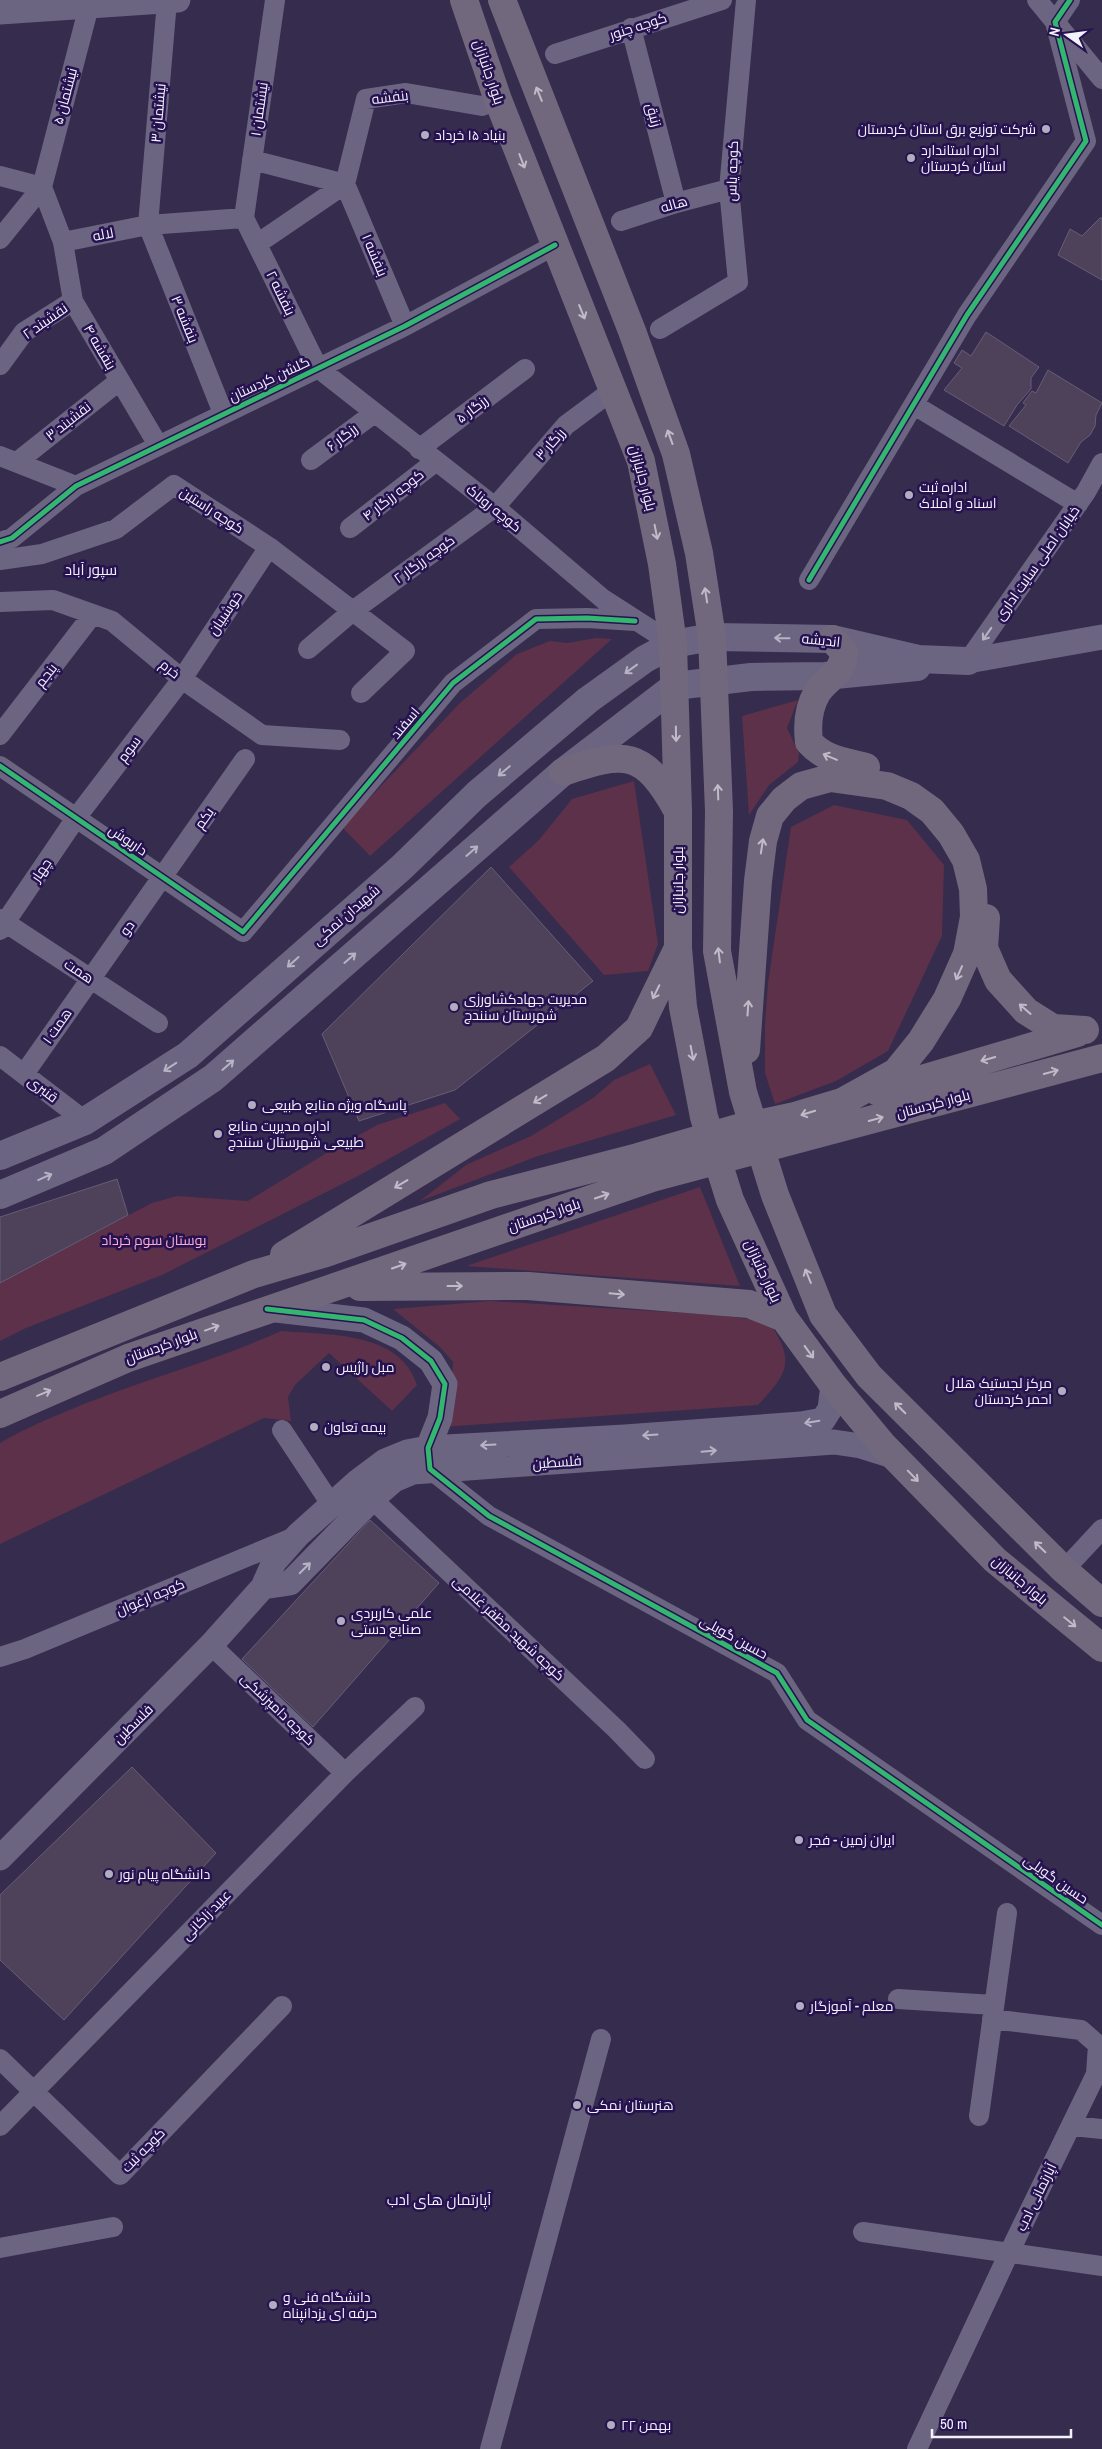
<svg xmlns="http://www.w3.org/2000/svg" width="1102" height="2449" font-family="'Archivo Narrow',Cairo,sans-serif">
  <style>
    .green { fill: #5c3149 }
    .building { fill: #4d425a; stroke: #695c78 }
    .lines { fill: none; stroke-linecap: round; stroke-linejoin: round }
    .minor { stroke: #6c6581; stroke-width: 20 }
    .tertiary { stroke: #6c6581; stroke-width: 25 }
    .secondary { stroke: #6c6581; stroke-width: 28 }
    .primary { stroke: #72687e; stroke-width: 28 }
    .cycleway-casing { stroke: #261250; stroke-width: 8 }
    .cycleway { stroke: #33b770; stroke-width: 5 }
    .oneway { stroke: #bfbbc8 }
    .oneway2 { stroke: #b6b3c4 }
    .poi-dot { fill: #b1adbe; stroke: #261250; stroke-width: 2 }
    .labels { text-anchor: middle; stroke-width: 5; stroke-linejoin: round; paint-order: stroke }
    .street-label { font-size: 14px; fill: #f3f2fa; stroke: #261250 }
    .poi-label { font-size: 14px; fill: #f3f2fa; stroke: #261250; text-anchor: start }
    .park-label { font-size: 14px; fill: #fcaccf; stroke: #261250 }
    .neighbourhood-label { font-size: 15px; fill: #f3f2fa; stroke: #261250 }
  </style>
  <rect width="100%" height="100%" fill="#362c4e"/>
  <path class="green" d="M596,638L612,639L370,856L342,827L460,703L517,654L550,641L567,643Z
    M798,700L787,728L799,753L798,762L769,785L749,815L742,716Z
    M634,781L658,944L648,971L604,975L509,867L538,841L572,799Z
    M834,805L907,820L944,865L942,936L888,1051L836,1081L775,1104L765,1073V1024L768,983L791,827Z
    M650,1064L676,1115L538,1156L420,1201L466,1165L531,1136L593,1098L614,1080Z
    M445,1103L460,1119L360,1175L162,1275L26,1328L0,1341V1283L152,1203L177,1196L248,1201L325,1154L377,1125Z
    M700,1187L740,1286L466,1266Z
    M490,1301L718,1315L769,1322C795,1361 789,1372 758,1405L442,1427L450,1400L453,1362L441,1348L393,1309Z
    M281,1331C328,1335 400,1331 417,1385L392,1411L329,1353L295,1385L288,1397L291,1421L264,1418L0,1544V1443C20,1431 41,1422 62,1413C134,1382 210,1363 281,1331Z"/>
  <path class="building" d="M1100,218H1102V280L1058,255L1070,229L1082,236Z
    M986,332L1039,367L1031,378V389L1017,405L1004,426L944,390L962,368L954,363L962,350L971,356Z
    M1048,370L1102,403L1096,415L1095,426L1090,435L1081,442L1068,463L1009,426L1026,405L1023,403L1032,391L1036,393Z
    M491,867L593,981L455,1090L359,1121L322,1034Z
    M117,1179L128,1215L0,1283V1217Z
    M370,1520L439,1583L313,1727L242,1659Z
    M132,1767L216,1853L64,2020L0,1960V1895Z"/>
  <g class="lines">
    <path class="minor" d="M1037,0L1102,79
      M167,1L148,225L223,413
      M631,28L676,203
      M555,54L722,0
      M252,160L345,184
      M0,176L42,187L63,242L73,301L158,445
      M345,184L366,99L406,93L482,106L498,100
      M345,184L405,326
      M244,218L318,368L495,507L603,599L673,644
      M244,218L275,0
      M621,221L676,203L729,189
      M0,239L42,187L89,6
      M63,242L148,225L244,218
      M257,244L345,184
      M660,329L738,282L729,189L746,0
      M0,365L24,332L73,301
      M914,405L1078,504
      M419,449L525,369
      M0,456L76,486
      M311,460L373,414
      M17,462L119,381
      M350,528L435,462
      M0,542L12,538L76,486L405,326L555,245
      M0,560L42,554L116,529L174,485L269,547L405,651L361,693
      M809,580L967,315L1086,141L1055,22L1070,0
      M0,602L53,600L112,621L182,679L262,735L340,740
      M308,649L354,610L495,507L566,425L613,390
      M968,661L1086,492L1102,463
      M0,735L93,614
      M0,766L243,932L453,683L536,619L587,618L635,621
      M0,919L158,1023
      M0,930L76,818L182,679L269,547
      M0,1056L85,1121
      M24,1074L245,759
      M282,1430L331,1504
      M429,1462L430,1469L489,1516L777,1673L807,1720L1102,1925
      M372,1499L617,1730L645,1759
      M1064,1570L1102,1529
      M211,1645L345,1773
      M0,1657L25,1649L297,1536
      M898,1999L994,2005
      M0,2059L120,2175L282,2006
      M979,2116L1007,1913
      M0,2126L345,1773L415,1707
      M1072,2126L1102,2129
      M863,2232L1102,2266
      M0,2248L113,2227
      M490,2449L601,2039
      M917,2449L1009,2253L1096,2074L1098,2045L1081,2030L992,2019"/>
    <path class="tertiary" d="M0,12L178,0
      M968,661L1102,637
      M267,1309L364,1320L402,1338L431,1361L445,1384L440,1418L428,1448
      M263,1587L290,1583L372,1499L394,1480L413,1472L834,1442L861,1446L893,1456
      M0,1858L211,1645L263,1587L274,1562L298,1535L357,1482L385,1461L407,1452L428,1448L625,1437L801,1424L823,1420L830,1409L833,1385"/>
    <path class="secondary" d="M0,1156L85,1121L188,1055L402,867L477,794L588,700L645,659L673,644L712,637L832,639L918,659L968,661
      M0,1195L104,1151L213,1078L563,772L675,686L751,677L825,676L917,667"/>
    <path class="primary" d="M464,0L498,100L641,461L662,564L673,644L678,811V948L683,1007L704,1117L730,1200L784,1318L833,1385L882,1444L995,1560L1102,1648
      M502,0L632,331L676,454L699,553L712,637L719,811L717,951L743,1092L775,1195L823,1315L869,1376L1064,1570L1102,1603
      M832,639L844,652C843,675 828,676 817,693C808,708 807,725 809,742C825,760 844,761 866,767
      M563,772C625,751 643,749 677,810
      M986,918L984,948L998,980L1026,1011L1053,1028L1085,1030
      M878,1092L1077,1033
      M284,1255L606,1058L639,1028L678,948
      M360,1287L528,1286L749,1304L784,1318
      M0,1377L254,1274L326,1253L491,1195L638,1157L738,1128L795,1116L842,1102L896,1072L921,1041L947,999L967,954L974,917L973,889L966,860L951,834L932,811L911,796L887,786L830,778L801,786L784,799L770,816L763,841L758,881L746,1050
      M0,1414L128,1358L652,1178L1102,1058"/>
    <defs>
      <path id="cycleway" d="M0,542L12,538L76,486L405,326L555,245
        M809,580L967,315L1086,141L1055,22L1070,0
        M0,766L243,932L453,683L536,619L587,618L635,621
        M267,1309L364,1320L402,1338L431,1361L445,1384L440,1418L428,1448L430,1469L489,1516L777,1673L807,1720L1102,1925"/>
    </defs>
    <use href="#cycleway" class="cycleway-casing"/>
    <use href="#cycleway" class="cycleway"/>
  </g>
  <defs><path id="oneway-shaft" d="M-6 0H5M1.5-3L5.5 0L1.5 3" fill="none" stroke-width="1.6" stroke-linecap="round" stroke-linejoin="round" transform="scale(1.25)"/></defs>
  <g class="oneway">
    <use href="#oneway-shaft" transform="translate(539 94) rotate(-112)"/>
    <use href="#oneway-shaft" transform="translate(522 161) rotate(69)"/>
    <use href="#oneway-shaft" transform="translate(582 312) rotate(68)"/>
    <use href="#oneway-shaft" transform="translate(670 437) rotate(-110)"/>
    <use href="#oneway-shaft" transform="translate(656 532) rotate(79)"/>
    <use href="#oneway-shaft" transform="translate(706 595) rotate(-99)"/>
    <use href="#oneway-shaft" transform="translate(676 734) rotate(89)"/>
    <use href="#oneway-shaft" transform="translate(830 757) rotate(-157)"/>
    <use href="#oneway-shaft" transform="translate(718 792) rotate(-92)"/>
    <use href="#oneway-shaft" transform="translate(762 846) rotate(-81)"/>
    <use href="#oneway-shaft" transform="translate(719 955) rotate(-97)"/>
    <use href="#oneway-shaft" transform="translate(959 973) rotate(114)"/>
    <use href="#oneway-shaft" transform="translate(656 992) rotate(116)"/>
    <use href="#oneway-shaft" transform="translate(748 1008) rotate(-86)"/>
    <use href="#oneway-shaft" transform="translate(1025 1009) rotate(-139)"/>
    <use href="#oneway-shaft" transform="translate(692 1053) rotate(79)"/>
    <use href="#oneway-shaft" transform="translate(988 1059) rotate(164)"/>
    <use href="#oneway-shaft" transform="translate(1051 1072) rotate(-15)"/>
    <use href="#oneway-shaft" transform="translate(540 1099) rotate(149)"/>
    <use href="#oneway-shaft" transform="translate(808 1113) rotate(163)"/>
    <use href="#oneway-shaft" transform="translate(876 1119) rotate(-15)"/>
    <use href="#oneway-shaft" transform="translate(401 1184) rotate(149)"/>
    <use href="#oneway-shaft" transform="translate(602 1196) rotate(-19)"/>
    <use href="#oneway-shaft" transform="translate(399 1266) rotate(-19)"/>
    <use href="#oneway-shaft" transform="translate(808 1276) rotate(-112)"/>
    <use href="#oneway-shaft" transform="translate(455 1286)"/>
    <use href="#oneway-shaft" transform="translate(617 1294) rotate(5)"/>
    <use href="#oneway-shaft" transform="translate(212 1328) rotate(-20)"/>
    <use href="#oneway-shaft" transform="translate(809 1352) rotate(54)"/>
    <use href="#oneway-shaft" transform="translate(44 1393) rotate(-23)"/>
    <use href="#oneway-shaft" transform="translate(900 1408) rotate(-135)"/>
    <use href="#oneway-shaft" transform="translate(913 1476) rotate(46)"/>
    <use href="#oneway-shaft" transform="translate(1040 1547) rotate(-136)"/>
    <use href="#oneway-shaft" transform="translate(1070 1622) rotate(39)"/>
  </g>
  <g class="oneway2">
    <use href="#oneway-shaft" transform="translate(987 634) rotate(125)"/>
    <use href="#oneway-shaft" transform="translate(782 638) rotate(-179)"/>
    <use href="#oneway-shaft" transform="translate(631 669) rotate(144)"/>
    <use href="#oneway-shaft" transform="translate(504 771) rotate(140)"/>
    <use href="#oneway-shaft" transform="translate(472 851) rotate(-41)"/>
    <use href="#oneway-shaft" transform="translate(350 958) rotate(-41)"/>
    <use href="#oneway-shaft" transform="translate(293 962) rotate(138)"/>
    <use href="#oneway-shaft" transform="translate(228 1065) rotate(-41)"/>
    <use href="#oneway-shaft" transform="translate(170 1067) rotate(147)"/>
    <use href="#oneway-shaft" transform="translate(45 1177) rotate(-24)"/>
    <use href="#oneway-shaft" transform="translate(812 1422) rotate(170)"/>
    <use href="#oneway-shaft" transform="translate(650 1435) rotate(176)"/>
    <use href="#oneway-shaft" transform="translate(488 1445) rotate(177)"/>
    <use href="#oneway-shaft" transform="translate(709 1451) rotate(-5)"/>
    <use href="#oneway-shaft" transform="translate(305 1568) rotate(-45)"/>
  </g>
  <g class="poi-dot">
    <circle cx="1046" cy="129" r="5"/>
    <circle cx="425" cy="135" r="5"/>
    <circle cx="911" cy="158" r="5"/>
    <circle cx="909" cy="495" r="5"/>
    <circle cx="454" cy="1007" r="5"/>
    <circle cx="252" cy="1105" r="5"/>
    <circle cx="218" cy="1134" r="5"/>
    <circle cx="326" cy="1367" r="5"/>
    <circle cx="1062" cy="1391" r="5"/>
    <circle cx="314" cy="1427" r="5"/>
    <circle cx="341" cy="1621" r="5"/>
    <circle cx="799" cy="1840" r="5"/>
    <circle cx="109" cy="1874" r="5"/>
    <circle cx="800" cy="2006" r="5"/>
    <circle cx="577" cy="2105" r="5"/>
    <circle cx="273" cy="2305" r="5"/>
    <circle cx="611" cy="2425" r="5"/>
  </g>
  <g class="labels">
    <g class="street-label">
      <text transform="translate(638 26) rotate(-18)" y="5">کوچه چنور</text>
      <text transform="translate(489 72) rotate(71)" y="5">بلوار جانبازان</text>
      <text transform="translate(65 96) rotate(-75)" y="5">نیشتمان ۵</text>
      <text transform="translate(390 97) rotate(-7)" y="5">بنفشه</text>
      <text transform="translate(259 109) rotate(-82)" y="5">نیشتمان ۱</text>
      <text transform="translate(158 113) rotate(-85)" y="5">نیشتمان ۳</text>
      <text transform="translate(654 115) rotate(75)" y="5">زنبق</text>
      <text transform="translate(732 171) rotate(-88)" y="5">کوچه یاس</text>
      <text transform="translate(674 204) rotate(-16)" y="5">هاله</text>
      <text transform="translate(103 234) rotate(-11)" y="5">لاله</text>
      <text transform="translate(375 255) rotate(67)" y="5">بنفشه ۱</text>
      <text transform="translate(281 293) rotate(64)" y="5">بنفشه ۲</text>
      <text transform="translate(185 319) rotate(68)" y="5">بنفشه ۳</text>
      <text transform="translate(45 321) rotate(-35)" y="5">نقشبند ۲</text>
      <text transform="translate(100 347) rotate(60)" y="5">بنفشه ۴</text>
      <text transform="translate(269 379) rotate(-25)" y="5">گلشن کردستان</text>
      <text transform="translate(472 409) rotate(-37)" y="5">رزگار ۵</text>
      <text transform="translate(68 421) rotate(-38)" y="5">نقشبند ۳</text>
      <text transform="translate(342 437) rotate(-37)" y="5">رزگار ۶</text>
      <text transform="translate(550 444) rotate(-49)" y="5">رزگار ۳</text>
      <text transform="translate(643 478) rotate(75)" y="5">بلوار جانبازان</text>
      <text transform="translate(393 495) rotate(-38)" y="5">کوچه رزگار ۴</text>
      <text transform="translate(494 508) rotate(39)" y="5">کوچه روناک</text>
      <text transform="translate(212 510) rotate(33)" y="5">کوچه راستین</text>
      <text transform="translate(424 559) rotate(-36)" y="5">کوچه رزگار ۲</text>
      <text transform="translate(1037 563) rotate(-55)" y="5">خیابان اصلی سایت اداری</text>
      <text transform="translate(225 613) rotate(-56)" y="5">خوشبیان</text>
      <text transform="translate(821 640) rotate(6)" y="5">اندیشه</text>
      <text transform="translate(170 669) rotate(39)" y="5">خرم</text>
      <text transform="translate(46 675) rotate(-52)" y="5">پنجم</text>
      <text transform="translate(405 723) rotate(-50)" y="5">اسفند</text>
      <text transform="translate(129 749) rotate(-53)" y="5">سوم</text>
      <text transform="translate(204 818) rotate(-55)" y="5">یکم</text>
      <text transform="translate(128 840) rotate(34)" y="5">داریوش</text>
      <text transform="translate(41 870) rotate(-56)" y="5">چهار</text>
      <text transform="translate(678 880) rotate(-90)" y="5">بلوار جانبازان</text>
      <text transform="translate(346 915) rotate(-41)" y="5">شهیدان نمکی</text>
      <text transform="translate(127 928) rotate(-54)" y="5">دو</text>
      <text transform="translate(79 971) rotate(34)" y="5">همت</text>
      <text transform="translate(57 1026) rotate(-55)" y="5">همت ۱</text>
      <text transform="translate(43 1089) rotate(37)" y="5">قنبری</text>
      <text transform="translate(933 1104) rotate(-15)" y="5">بلوار کردستان</text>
      <text transform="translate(544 1215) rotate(-19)" y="5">بلوار کردستان</text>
      <text transform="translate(763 1271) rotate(65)" y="5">بلوار جانبازان</text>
      <text transform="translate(161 1346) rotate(-20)" y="5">بلوار کردستان</text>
      <text transform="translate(557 1462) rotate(-4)" y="5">فلسطین</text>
      <text transform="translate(1020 1580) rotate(40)" y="5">بلوار جانبازان</text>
      <text transform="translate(150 1597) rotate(-23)" y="5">کوچه ارغوان</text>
      <text transform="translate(509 1628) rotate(43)" y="5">کوچه شهید مظفر غلامی</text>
      <text transform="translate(734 1637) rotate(29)" y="5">حسین گویلی</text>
      <text transform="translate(278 1709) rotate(44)" y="5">کوچه دامپزشکی</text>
      <text transform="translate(133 1724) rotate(-45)" y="5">فلسطین</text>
      <text transform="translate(1056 1879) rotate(35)" y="5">حسین گویلی</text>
      <text transform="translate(206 1915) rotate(-46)" y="5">عبید زاکانی</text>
      <text transform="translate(143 2150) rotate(-46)" y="5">کوچه ثبت</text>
      <text transform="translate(1036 2197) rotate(-64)" y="5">آپارتمانی ادب</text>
    </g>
    <g class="poi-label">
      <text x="1036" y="134" text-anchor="end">شرکت توزیع برق استان کردستان</text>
      <text x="435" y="140">بنیاد ۱۵ خرداد</text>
      <text x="921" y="155">اداره استاندارد<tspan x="921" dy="16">استان کردستان</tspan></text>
      <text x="919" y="492">اداره ثبت<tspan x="919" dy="16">اسناد و املاک</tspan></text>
      <text x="464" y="1004">مدیریت جهادکشاورزی<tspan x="464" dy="16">شهرستان سنندج</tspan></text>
      <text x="262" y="1110">پاسگاه ویژه منابع طبیعی</text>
      <text x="228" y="1131">اداره مدیریت منابع<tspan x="228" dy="16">طبیعی شهرستان سنندج</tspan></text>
      <text x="336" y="1372">مبل راژیس</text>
      <text x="1052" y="1388" text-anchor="end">مرکز لجستیک هلال<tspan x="1052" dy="16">احمر کردستان</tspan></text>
      <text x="324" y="1432">بیمه تعاون</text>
      <text x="351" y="1618">علمی کاربردی<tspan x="351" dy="16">صنایع دستی</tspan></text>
      <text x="809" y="1845">ایران زمین - فجر</text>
      <text x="119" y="1879">دانشگاه پیام نور</text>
      <text x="810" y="2011">معلم - آموزگار</text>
      <text x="587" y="2110">هنرستان نمکی</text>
      <text x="283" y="2302">دانشگاه فنی و<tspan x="283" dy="16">حرفه ای یزدانپناه</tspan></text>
      <text x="621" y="2430">۲۲ بهمن</text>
    </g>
    <g class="park-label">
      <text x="154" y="1245">بوستان سوم خرداد</text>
    </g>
    <g class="neighbourhood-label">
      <text x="91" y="575">سپور آباد</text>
      <text x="439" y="2205">آپارتمان های ادب</text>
    </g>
  </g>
  <g transform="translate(1067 35) rotate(284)" stroke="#261250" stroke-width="4" paint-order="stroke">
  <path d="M0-4L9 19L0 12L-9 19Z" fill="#f3f2fa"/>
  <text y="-8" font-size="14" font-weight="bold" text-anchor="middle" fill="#f3f2fa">N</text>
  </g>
  <path d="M932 2429v8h139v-8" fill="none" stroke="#f3f2fa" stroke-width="2.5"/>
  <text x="940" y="2429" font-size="15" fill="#f3f2fa" stroke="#261250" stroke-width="4" paint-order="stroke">50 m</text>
</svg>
